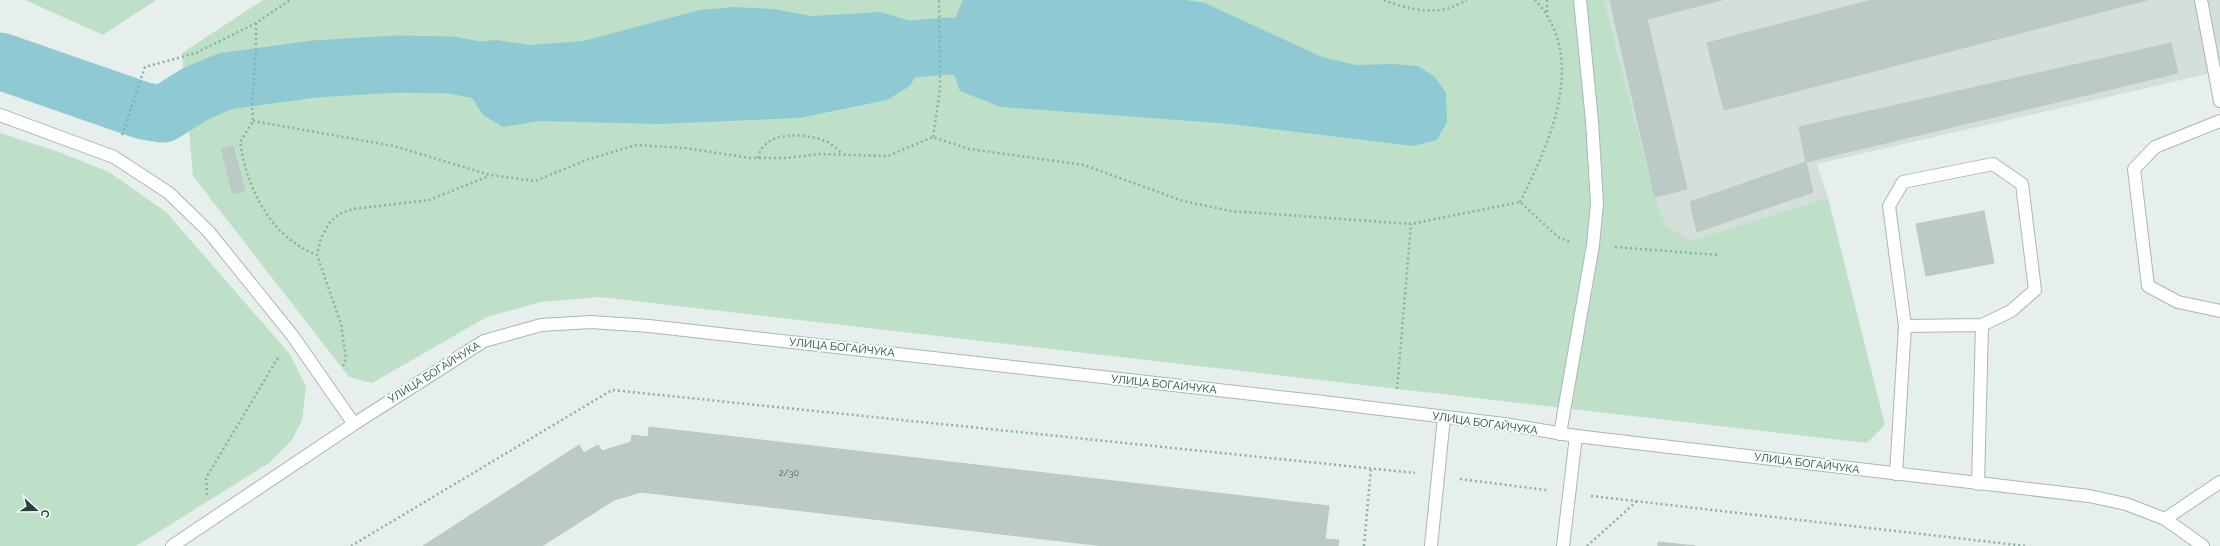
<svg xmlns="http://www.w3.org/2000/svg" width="2220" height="546" font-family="Raleway,sans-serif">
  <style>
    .built { fill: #d4dfda }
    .green { fill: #bfe0c8 }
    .water { fill: #8ec9d4 }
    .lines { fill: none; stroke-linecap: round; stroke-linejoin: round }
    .river { stroke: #8ec9d4; stroke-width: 57 }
    .building { fill: #bbcac4; stroke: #b8c9c2 }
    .lane-casing { stroke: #a8b8b2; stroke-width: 14 }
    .street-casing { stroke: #a8b8b2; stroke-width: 14 }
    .path { stroke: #86b3a5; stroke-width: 2.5; stroke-dasharray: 2 3; stroke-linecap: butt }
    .lane { stroke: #fff; stroke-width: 12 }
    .street { stroke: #fff; stroke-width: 12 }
    .labels { text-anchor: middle; stroke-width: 4; stroke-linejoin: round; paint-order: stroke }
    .number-label { font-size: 9px; fill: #4a645c }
    .street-label { font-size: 11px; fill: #24423a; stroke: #f7fbf9 }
  </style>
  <rect width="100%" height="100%" fill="#e6efeb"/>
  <path class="built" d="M1604,0H2220V71L1817,164L1828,198L1690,242L1666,226L1655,197Z"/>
  <path class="green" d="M25,0H156L103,35Z
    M263,0H1604L1655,197L1666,226L1690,241L1828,198L1885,425L1867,443L600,297L541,302L487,317L372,383L349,377L193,176L182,53Z
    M0,133L59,152L109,172L166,212L289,353L306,386L302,420L292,440L269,463L136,546H0Z"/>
  <path class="water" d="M963,0H1186L1205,3L1322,57L1356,65L1392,64L1418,66L1435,77L1446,93L1447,122L1437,140L1413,146L1231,124L1001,107L960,91C947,57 946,34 963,0Z
    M734,7L773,9L812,16L881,12L914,22L923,33L925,47L922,65L910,86L887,100L799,118L659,124L540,121L503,127L483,115L451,65L457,51L466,43L496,40L530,45L583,41L700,10Z"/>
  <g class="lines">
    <path class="river" d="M846,54L949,46L1027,50
      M0,61L144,111L163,114L197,93L226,81L314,69L396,64L451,65L529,80"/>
  </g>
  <path class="building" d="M1610,0H1722L1616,27Z
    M1872,0H2147L1724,110L1707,43Z
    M1647,19L1687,189L1655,197L1616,27Z
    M2171,43L2178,73L1806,162L1799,127Z
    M233,146L245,191L233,194L221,149Z
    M1806,162L1813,192L1697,232L1690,202Z
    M1984,211L1994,263L1926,276L1916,224Z
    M649,427L1329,506L1325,539L1339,540L1338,546H1104L641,492L614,500L542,546H423L579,445L584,453L598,445L602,451L631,442L632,435L648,437Z
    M1658,542L1695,546H1658Z"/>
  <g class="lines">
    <defs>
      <path id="lane" d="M2201,0L2220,101
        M2220,121L2155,147L2134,169L2148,286L2178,302L2220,311
        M1993,164L2022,184L2035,290L2011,311L1982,325L1905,326L1889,206L1903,182Z
        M1560,434L1593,245L1597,203L1592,121L1580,0
        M1896,474L1905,326
        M1978,484L1982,325
        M2165,519L2220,482
        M1431,546L1444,417
        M1563,546L1576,436"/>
      <path id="street" d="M0,115L114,157L169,193L209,232L292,335L354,424
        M172,546L354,424L484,341L541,325L591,322L649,326L1315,401L1504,424L1576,436L2089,496L2126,504L2165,519L2203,546"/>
    </defs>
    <use href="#lane" class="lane-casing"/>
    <use href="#street" class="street-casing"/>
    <path class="path" d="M1384,0C1403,8 1426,13 1446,9C1453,7 1461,3 1467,0
      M1547,12V0
      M256,23V52L252,104L253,121L240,142C247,188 270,237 317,255
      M253,121L394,146L490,175L535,181L589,159L636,145L685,148L750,158H786L820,154L888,156L933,137L969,149L1084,165L1183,201L1231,211L1411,224L1520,202L1558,237L1570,242
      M122,135L145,67L196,53L256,23L290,0
      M933,137L940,90L939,0
      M758,158C763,130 805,133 825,141C831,143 837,150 843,154
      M1520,202C1550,142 1589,58 1535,0
      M1615,247L1719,255
      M343,366L346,358L341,324L317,255L321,238L330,222L339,214L353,209L429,200L489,176
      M1397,389L1411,224
      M1460,479L1546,490
      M207,495L206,478L279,356
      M1591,496L2026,546
      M351,546L612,390L1415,473
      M1364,546L1371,468
      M1587,546L1637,501"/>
    <use href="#lane" class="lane"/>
    <use href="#street" class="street"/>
  </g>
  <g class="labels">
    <g class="number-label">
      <text x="789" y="476">2/30</text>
    </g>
    <g class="street-label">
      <text transform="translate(842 347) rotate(6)" y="4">УЛИЦА БОГАЙЧУКА</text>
      <text transform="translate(434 372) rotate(-32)" y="4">УЛИЦА БОГАЙЧУКА</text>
      <text transform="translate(1164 384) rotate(6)" y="4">УЛИЦА БОГАЙЧУКА</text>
      <text transform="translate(1485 423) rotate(8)" y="4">УЛИЦА БОГАЙЧУКА</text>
      <text transform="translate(1807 463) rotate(7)" y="4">УЛИЦА БОГАЙЧУКА</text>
    </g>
  </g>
  <g transform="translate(36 510) rotate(111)" stroke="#f7fbf9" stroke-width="3" paint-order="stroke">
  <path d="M0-3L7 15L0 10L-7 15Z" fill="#24423a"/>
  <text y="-6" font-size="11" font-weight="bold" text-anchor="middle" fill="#24423a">С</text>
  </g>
</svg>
